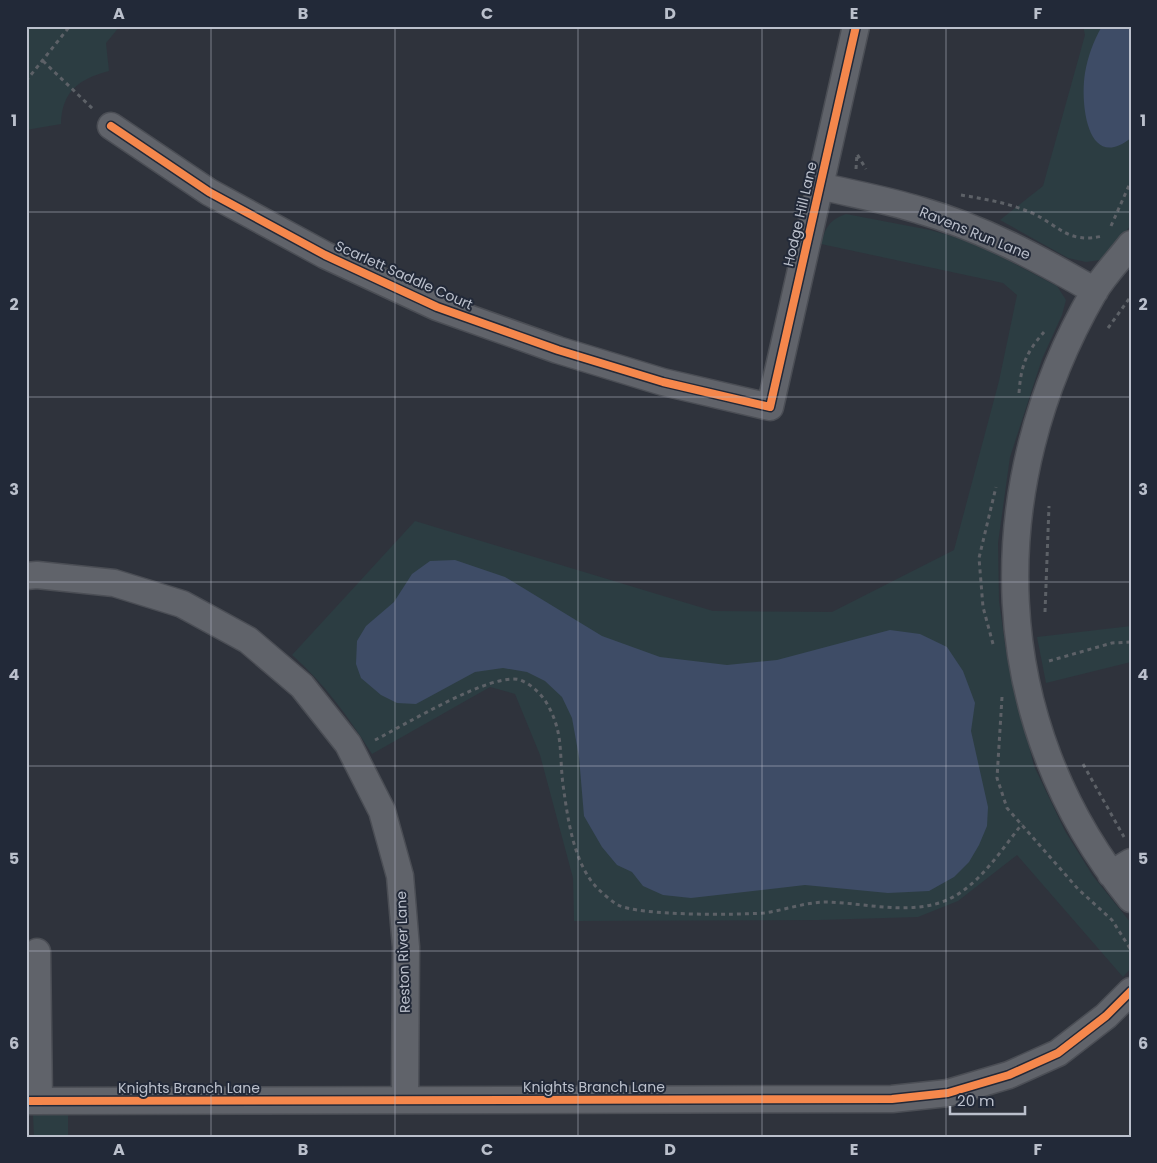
<svg xmlns="http://www.w3.org/2000/svg" width="1157" height="1163" font-family="Poppins,sans-serif">
  <style>
    .green { fill: #2c3d42 }
    .water { fill: #3e4c66 }
    .lines { fill: none; stroke-linecap: round; stroke-linejoin: round }
    .minor-casing { stroke: #4b4e55; stroke-width: 29 }
    .path { stroke: #5d6167; stroke-width: 3; stroke-dasharray: 4 4; stroke-linecap: butt }
    .minor { stroke: #60636a; stroke-width: 26 }
    .cycleway-casing { stroke: #222938; stroke-width: 11 }
    .cycleway { stroke: #f5874c; stroke-width: 8 }
    .grid { fill: none; stroke: #bbc0cc; stroke-width: 1; stroke-opacity: 0.55 }
    .labels { text-anchor: middle; stroke-width: 4; stroke-linejoin: round; paint-order: stroke }
    .street-label { font-size: 14px; fill: #bbc0cc; stroke: #222938 }
    .neatline { fill: none; stroke: #bbc0cc; stroke-width: 2 }
    .grid-label { font-size: 16px; text-anchor: middle; font-weight: bold; fill: #bbc0cc }
  </style>
  <rect width="100%" height="100%" fill="#2f333c"/>
  <path class="green" d="M26,26H120L106,43L109,71C79,79 62,91 61,124L26,130Z
    M1083,26H1131V225L1108,254L1100,260L1086,262L1068,258L1000,220L1043,186L1085,35Z
    M846,214L930,230L973,242L1057,286L1066,300L1062,315L1042,359L1010,457L998,543L999,601L1007,658L1034,766L1065,831L1093,876L1131,923V968L1123,977L1017,855L958,901L918,917L819,920L574,921L573,878L540,755L515,694L490,687L372,754C349,718 325,684 292,655L415,521L713,611L832,612L954,550L999,381L1017,295L1003,283L821,244C826,227 829,220 846,214Z
    M1131,626V662L1046,683L1037,637Z
    M33,1115H68V1137H34Z"/>
  <path class="water" d="M1102,26H1131V138C1087,173 1080,103 1085,73C1088,56 1093,42 1102,26Z
    M455,560L505,577L602,636L660,657L727,665L777,660L890,630L920,634L947,647L963,671L975,703L971,731L988,807L987,826L979,845L969,862L954,877L929,891L888,893L805,885L691,898L663,895L643,886L632,872L617,865L602,847L584,816L579,757L572,718L562,697L545,681L527,672L503,668L475,672L416,704L397,703L381,695L361,678L356,664L357,641L366,626L394,602L412,574L430,561Z"/>
  <g class="lines">
    <defs>
      <path id="minor" d="M111,126L209,192L325,255L437,307L558,350L663,382L770,407L856,26
        M820,186C853,194 887,200 919,210C982,228 1038,258 1095,291
        M1131,244C1119,260 1104,275 1094,292C981,487 986,722 1131,899
        M26,576L37,575L114,583L182,604L248,640L302,686L348,744L382,811L400,876L406,947L405,1100
        M1111,874L1131,862
        M37,952L39,1101
        M26,1101L892,1099L948,1093L1009,1075L1058,1053L1106,1016L1131,991"/>
    </defs>
    <use href="#minor" class="minor-casing"/>
    <path class="path" d="M43,61L93,109
      M26,81L70,26
      M856,169L857,154L866,169
      M961,195C985,199 1009,203 1032,213C1060,226 1067,244 1103,236
      M1111,226L1131,181
      M1108,328L1131,296
      M1019,393C1021,365 1026,353 1044,332
      M1045,612L1049,506
      M993,644L983,607L979,558L996,487
      M1049,661L1112,643L1131,642
      M1002,697L997,778L1007,808L1078,889L1112,920L1131,950
      M375,740C403,726 493,671 520,680C531,684 540,693 546,702C564,732 559,753 563,785C568,819 573,863 598,889C604,894 612,902 618,905C640,916 736,915 764,913C785,910 806,902 827,902C864,903 903,914 939,903C975,892 999,853 1022,824
      M1083,764L1124,837"/>
    <use href="#minor" class="minor"/>
    <defs>
      <path id="cycleway" d="M111,126L209,192L325,255L437,307L558,350L663,382L770,407L856,26
        M26,1101L892,1099L948,1093L1009,1075L1058,1053L1106,1016L1131,991"/>
    </defs>
    <use href="#cycleway" class="cycleway-casing"/>
    <use href="#cycleway" class="cycleway"/>
  </g>
  <path class="grid" d="M211,26V1137M395,26V1137M578,26V1137M762,26V1137M946,26V1137M26,212H1131M26,397H1131M26,582H1131M26,766H1131M26,951H1131"/>
  <g class="labels">
    <g class="street-label">
      <text transform="translate(800 214) rotate(-77)" y="5">Hodge Hill Lane</text>
      <text transform="translate(975 233) rotate(22)" y="5">Ravens Run Lane</text>
      <text transform="translate(404 275) rotate(24)" y="5">Scarlett Saddle Court</text>
      <text transform="translate(403 952) rotate(-92)" y="5">Reston River Lane</text>
      <text x="594" y="1092">Knights Branch Lane</text>
      <text x="189" y="1093">Knights Branch Lane</text>
    </g>
  </g>
  <rect width="1157" height="1163" fill="none" stroke="#222938" stroke-width="55"/>
  <path d="M950 1106v8h75v-8" fill="none" stroke="#bbc0cc" stroke-width="2.5"/>
  <text x="957" y="1106" font-size="15" fill="#bbc0cc" stroke="#222938" stroke-width="4" paint-order="stroke">20 m</text>
  <rect x="28" y="28" width="1102" height="1108" class="neatline"/>
  <g class="grid-label">
    <text x="119" y="19">A</text>
    <text x="303" y="19">B</text>
    <text x="487" y="19">C</text>
    <text x="670" y="19">D</text>
    <text x="854" y="19">E</text>
    <text x="1038" y="19">F</text>
    <text x="14" y="126">1</text>
    <text x="1143" y="126">1</text>
    <text x="14" y="310">2</text>
    <text x="1143" y="310">2</text>
    <text x="14" y="495">3</text>
    <text x="1143" y="495">3</text>
    <text x="14" y="680">4</text>
    <text x="1143" y="680">4</text>
    <text x="14" y="864">5</text>
    <text x="1143" y="864">5</text>
    <text x="14" y="1049">6</text>
    <text x="1143" y="1049">6</text>
    <text x="119" y="1155">A</text>
    <text x="303" y="1155">B</text>
    <text x="487" y="1155">C</text>
    <text x="670" y="1155">D</text>
    <text x="854" y="1155">E</text>
    <text x="1038" y="1155">F</text>
  </g>
</svg>
